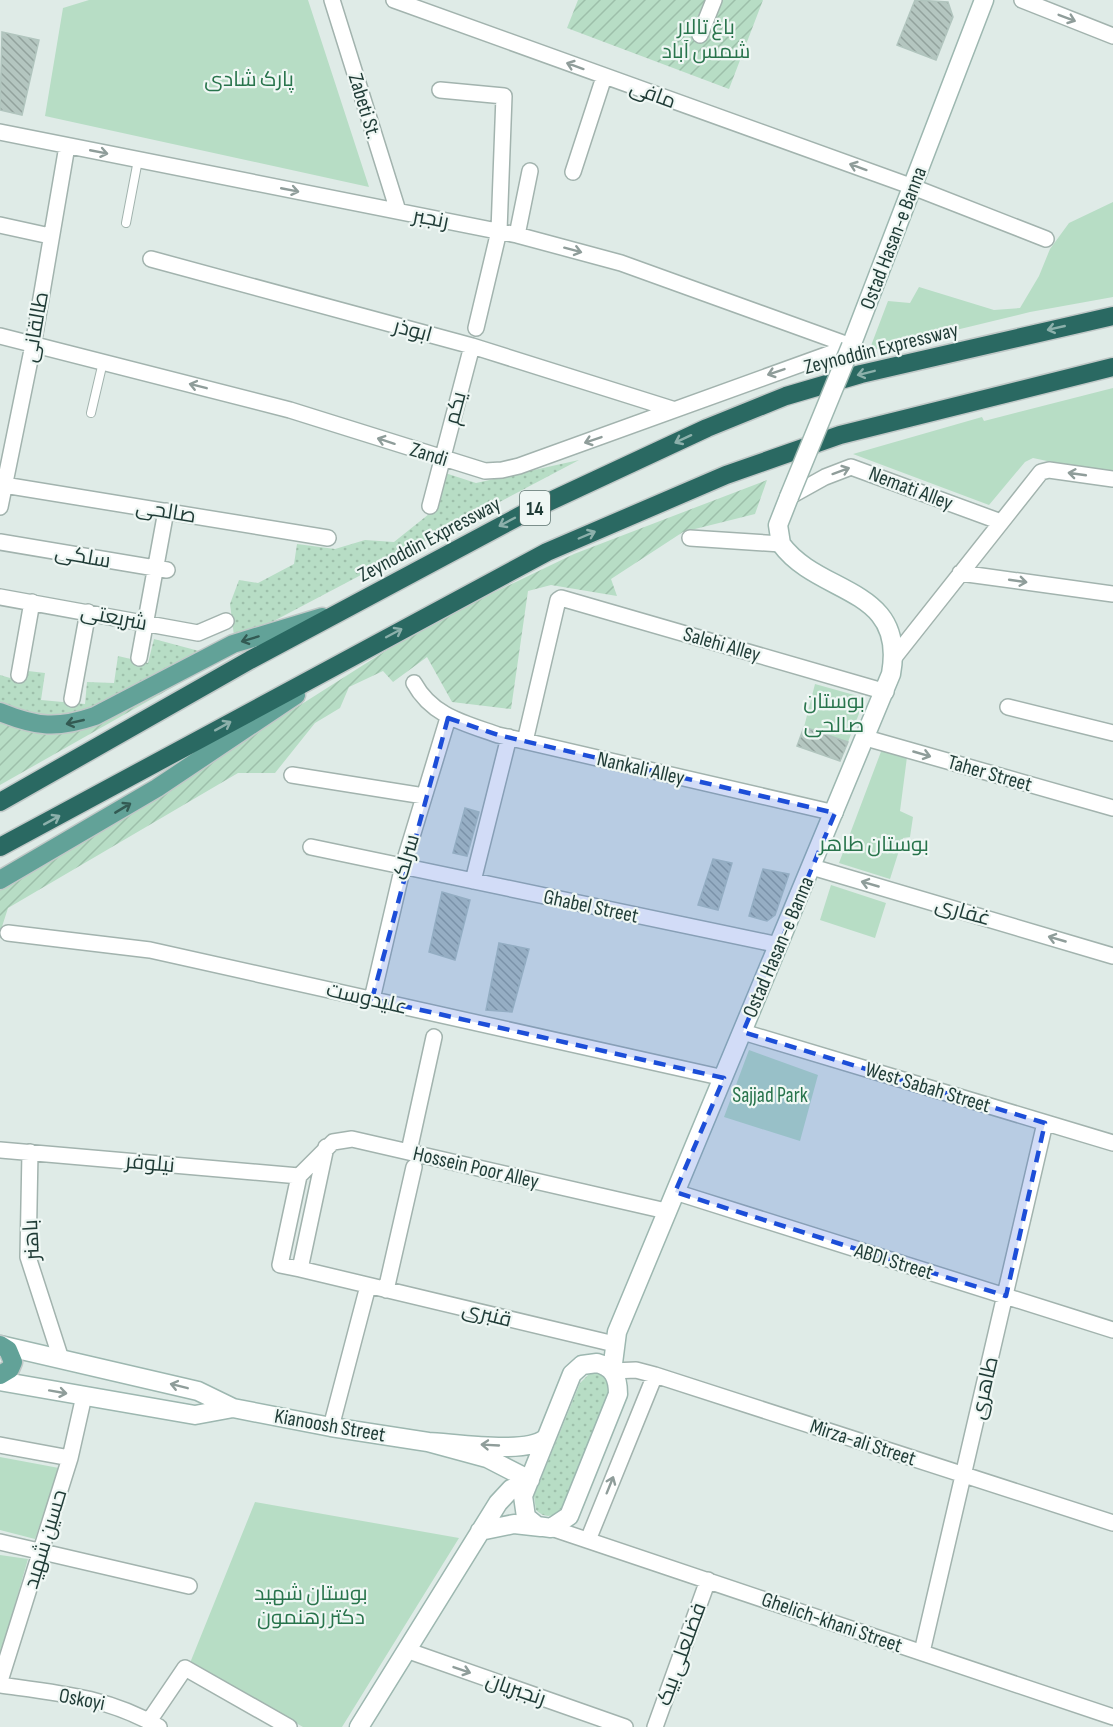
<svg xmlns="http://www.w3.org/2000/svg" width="1113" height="1727" font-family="'Sofia Sans Condensed',Cairo,sans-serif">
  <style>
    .grass { fill: url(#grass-dots) }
    .park { fill: #b7ddc5 }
    .garden { fill: url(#garden-furrows) }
    .building { fill: url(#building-back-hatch); stroke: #b1c5be; stroke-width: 1.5 }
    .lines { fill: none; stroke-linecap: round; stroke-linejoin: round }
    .lane-casing { stroke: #a2b3ae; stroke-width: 10 }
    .street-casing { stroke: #a2b3ae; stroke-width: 18 }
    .secondary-casing { stroke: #9db7b0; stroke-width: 21 }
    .primary-casing { stroke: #c0c8c7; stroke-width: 21 }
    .highway-casing { stroke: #c0c8c7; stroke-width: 21 }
    .lane { stroke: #fff; stroke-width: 8 }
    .street { stroke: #fff; stroke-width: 15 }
    .secondary { stroke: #fff; stroke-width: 18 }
    .primary { stroke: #62a298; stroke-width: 18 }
    .highway { stroke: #2a6962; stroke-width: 18 }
    .secondary-bridge-casing { stroke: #9db7b0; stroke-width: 21; stroke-linecap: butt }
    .secondary-bridge { stroke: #fff; stroke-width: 18 }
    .oneway { stroke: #8f9d9a }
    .oneway2 { stroke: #8cb0ab }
    .oneway3 { stroke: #335a53 }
    .marked { fill: #1d4ed8; fill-opacity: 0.2; stroke: #1d4ed8; stroke-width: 4.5; stroke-dasharray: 12 8; stroke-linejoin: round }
    .labels { text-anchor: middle; stroke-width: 4.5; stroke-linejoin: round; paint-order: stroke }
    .shield { fill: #eff7f4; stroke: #5d736f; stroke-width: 1.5 }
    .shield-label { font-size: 20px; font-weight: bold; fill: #1f3b36 }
    .park-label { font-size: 21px; fill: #28744c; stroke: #eff7f4 }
    .street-label { font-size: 21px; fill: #1f3b36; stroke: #eff7f4 }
  </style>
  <defs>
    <pattern id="grass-dots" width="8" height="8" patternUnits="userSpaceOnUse" patternTransform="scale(1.5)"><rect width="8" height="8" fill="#b7ddc5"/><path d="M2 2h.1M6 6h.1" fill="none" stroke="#9dbfaa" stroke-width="1.8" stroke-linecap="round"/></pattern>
    <pattern id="garden-furrows" width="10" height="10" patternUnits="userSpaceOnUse" patternTransform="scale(1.5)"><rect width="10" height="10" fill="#b7ddc5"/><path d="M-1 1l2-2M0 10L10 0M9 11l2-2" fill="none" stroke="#9dbfaa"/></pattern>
    <pattern id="building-back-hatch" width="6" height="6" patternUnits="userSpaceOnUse" patternTransform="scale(1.5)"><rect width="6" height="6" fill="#b4c6c0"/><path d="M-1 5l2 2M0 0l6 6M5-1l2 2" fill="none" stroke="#92a29d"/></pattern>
  </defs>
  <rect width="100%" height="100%" fill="#dfebe7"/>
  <path class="grass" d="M579,460L270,623L234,636L230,604L239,580L258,583L294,564L297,544L335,549L365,540L394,542L434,510L442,472L476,483Z
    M154,639L199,651L89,710L52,720L6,707L0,702V675L17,680L28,671L45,673L41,700L85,704L87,682L114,683L118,656L148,663Z
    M590,1373L600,1374L607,1380L608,1394L561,1509C553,1518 544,1518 536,1510L534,1496L580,1383Z"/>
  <path class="park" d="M89,0H308L369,187L45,116L63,8Z
    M1113,202V297L1030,312L869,351L888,301L910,303L919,287L994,310L1020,308L1039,276L1050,249L1069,223Z
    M1113,388V475L1033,458L1025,462L989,505L853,454L982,417L984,421Z
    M815,684L865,698L848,742L804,727Z
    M882,749L907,757L900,811L913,817L910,837L903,838L890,879L839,863Z
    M831,885L886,903L875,938L820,920Z
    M749,1050L818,1075L800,1141L724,1117Z
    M0,1457L59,1468L35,1539L0,1530Z
    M255,1502L459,1538L342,1727H303L190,1663Z
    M0,1555L28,1559L0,1657Z"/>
  <path class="garden" d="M578,0H763L729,89L567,28Z
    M767,480L755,514L683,532L611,579L617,596L551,585L528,591L511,709L452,702L427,657L393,682L383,671L349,687L340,708L315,723L275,773H238L8,908L0,933V888L305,702L428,624L574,554Z
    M240,649L0,785V720L32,731Z"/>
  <path class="building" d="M915,0L948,2L953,17L936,60L897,45Z
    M2,32L39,40L22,115L0,110Z
    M804,727L848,742L840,761L797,746Z
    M465,808L479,812L467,856L453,853Z
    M713,859L732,863L718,910L698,905Z
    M763,869L789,874L775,915L767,921L749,916Z
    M442,892L470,900L455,960L429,952Z
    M499,943L529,949L512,1012L486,1010Z"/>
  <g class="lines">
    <defs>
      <path id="lane" d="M126,223L138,160
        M91,413L103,362"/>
      <path id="street" d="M332,0L398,211
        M394,0L913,187L1046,239
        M1022,0L1113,36
        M700,35L714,0
        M440,90L504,96L499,231L476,328
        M0,132L517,235L621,263L851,346
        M573,172L604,77
        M0,225L50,236
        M517,235L530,171
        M151,259L472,346L672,409
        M0,336L290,410L485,471L502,470L519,466L851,346
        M4,485L328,538
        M789,497L825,477L851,467L1001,522
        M430,506L472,346
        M0,507L33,345L67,146
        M690,538L781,544
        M0,542L167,570
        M960,573L1113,594
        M0,597L198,633L226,621
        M139,658L166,511
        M893,659L1041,472L1049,470L1113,479
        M19,675L32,602
        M414,683C432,716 464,723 498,735L835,813
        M72,699L88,612
        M1008,707L1113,733
        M866,738L1113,808
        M525,741L558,600L561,598L886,692
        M292,775L424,796
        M311,847L779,945
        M812,867L1113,956
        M473,881L509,737
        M8,933L150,950L724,1078
        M372,999L403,866L448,718
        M743,1032L1113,1143
        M0,1150L299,1176
        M409,1151L434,1037
        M30,1152L28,1257L61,1359
        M299,1176L333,1142L352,1139L666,1211
        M299,1176L280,1265L300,1269L326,1147
        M675,1192L1113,1330
        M300,1269L606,1342
        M386,1290L414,1167
        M612,1371L636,1370L655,1375L1113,1523
        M331,1427L368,1286
        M0,1445L70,1458
        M551,1528L1113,1717
        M588,1540L655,1375
        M0,1542L189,1586
        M406,1650L625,1727
        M922,1652L1045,1123
        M0,1681L70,1458L84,1396
        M0,1685C58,1693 108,1697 159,1727
        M149,1721L185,1668L289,1727
        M655,1727L708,1580"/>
      <path id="secondary" d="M851,346L984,0
        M0,1345L198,1391L233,1408L331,1427L428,1442
        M597,1363C613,1367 618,1377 618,1394L569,1516L551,1528L537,1526L526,1517L523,1496L572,1374L582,1365Z
        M612,1371L617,1332L891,674C907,586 819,596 781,544L778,525L789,497
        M0,1381L195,1415L233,1408
        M530,1480L487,1458L428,1442C454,1443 527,1455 546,1438
        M480,1531L514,1524L541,1527
        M359,1727L498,1503L511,1489L528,1483"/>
      <path id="primary" d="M0,712C37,727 57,729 95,716L233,644L322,617
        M0,880L157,788L296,695
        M0,1345L8,1350L13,1362L10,1369L0,1375"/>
      <path id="highway" d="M0,802L250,660L527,512L707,428L786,396L861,374L1113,316
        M0,847L547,552L726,475L840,435L1113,367"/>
    </defs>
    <use href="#lane" class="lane-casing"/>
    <use href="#street" class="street-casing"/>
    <use href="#secondary" class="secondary-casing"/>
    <use href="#primary" class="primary-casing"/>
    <use href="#highway" class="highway-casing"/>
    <use href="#lane" class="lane"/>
    <use href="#street" class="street"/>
    <use href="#secondary" class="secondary"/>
    <use href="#primary" class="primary"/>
    <use href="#highway" class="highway"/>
    <defs>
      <path id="secondary-bridge" d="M789,497L851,346"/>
    </defs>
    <use href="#secondary-bridge" class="secondary-bridge-casing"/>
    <use href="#secondary-bridge" class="secondary-bridge"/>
  </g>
  <defs><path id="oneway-shaft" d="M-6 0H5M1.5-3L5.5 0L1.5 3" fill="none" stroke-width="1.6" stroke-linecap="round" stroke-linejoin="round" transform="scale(1.5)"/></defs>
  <g class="oneway">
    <use href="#oneway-shaft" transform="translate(1067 18) rotate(21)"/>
    <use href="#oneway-shaft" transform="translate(575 66) rotate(-160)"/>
    <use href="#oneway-shaft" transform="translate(99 152) rotate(11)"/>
    <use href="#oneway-shaft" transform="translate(858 167) rotate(-160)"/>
    <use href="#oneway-shaft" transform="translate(290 190) rotate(11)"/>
    <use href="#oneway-shaft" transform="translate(573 250) rotate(15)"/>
    <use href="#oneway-shaft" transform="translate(776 372) rotate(161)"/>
    <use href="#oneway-shaft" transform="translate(198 386) rotate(-166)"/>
    <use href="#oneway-shaft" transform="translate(593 440) rotate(161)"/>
    <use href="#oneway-shaft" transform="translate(386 441) rotate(-162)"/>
    <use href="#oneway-shaft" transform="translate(841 471) rotate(-20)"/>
    <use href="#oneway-shaft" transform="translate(1077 474) rotate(-172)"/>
    <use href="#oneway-shaft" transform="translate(1018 581) rotate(8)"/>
    <use href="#oneway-shaft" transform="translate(922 754) rotate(16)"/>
    <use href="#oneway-shaft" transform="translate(870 884) rotate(-164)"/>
    <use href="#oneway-shaft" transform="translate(1057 939) rotate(-164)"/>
    <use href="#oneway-shaft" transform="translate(179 1386) rotate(-166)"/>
    <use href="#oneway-shaft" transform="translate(58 1392) rotate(10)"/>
    <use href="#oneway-shaft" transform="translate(490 1445) rotate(-177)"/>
    <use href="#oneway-shaft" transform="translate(610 1485) rotate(-68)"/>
    <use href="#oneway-shaft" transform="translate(462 1670) rotate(19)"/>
  </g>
  <g class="oneway2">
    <use href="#oneway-shaft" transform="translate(1056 328) rotate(167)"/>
    <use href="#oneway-shaft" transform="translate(866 373) rotate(166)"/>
    <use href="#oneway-shaft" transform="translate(683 439) rotate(155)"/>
    <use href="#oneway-shaft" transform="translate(507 522) rotate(152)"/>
    <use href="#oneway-shaft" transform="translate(587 535) rotate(-23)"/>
    <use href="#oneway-shaft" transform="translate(394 633) rotate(-28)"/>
    <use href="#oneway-shaft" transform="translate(223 726) rotate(-29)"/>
    <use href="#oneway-shaft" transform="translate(52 820) rotate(-29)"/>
  </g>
  <g class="oneway3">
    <use href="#oneway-shaft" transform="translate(250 639) rotate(163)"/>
    <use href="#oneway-shaft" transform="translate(75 722) rotate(167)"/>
    <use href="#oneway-shaft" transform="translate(123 808) rotate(-31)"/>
  </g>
  <path class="marked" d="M448,718L498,735L835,813L743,1032L1045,1123L1006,1296L675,1192L724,1078L372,999Z"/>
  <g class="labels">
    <rect class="shield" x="520" y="491" width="30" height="34" rx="4.5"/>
    <g class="shield-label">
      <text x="535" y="515">14</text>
    </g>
    <g class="park-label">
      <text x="706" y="34">باغ تالار<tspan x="706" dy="24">شمس آباد</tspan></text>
      <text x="249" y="86">پارک شادی</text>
      <text x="834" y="708">بوستان<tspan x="834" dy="24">صالحی</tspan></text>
      <text x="874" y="851">بوستان طاهر</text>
      <text x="770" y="1102">Sajjad Park</text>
      <text x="311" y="1600">بوستان شهید<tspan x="311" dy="24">دکتر رهنمون</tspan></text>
    </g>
    <g class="street-label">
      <text transform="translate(653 94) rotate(20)" y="7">مافی</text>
      <text transform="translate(365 106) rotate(73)" y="7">Zabeti St.</text>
      <text transform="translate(431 218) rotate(11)" y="7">رنجبر</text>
      <text transform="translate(893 238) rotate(-69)" y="7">Ostad Hasan-e Banna</text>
      <text transform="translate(35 327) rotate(-80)" y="7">طالقانی</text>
      <text transform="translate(413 330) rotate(15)" y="7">ابوذر</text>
      <text transform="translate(881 348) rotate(-14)" y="7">Zeynoddin Expressway</text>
      <text transform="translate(455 408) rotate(-75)" y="7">یکم</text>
      <text transform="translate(429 454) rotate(17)" y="7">Zandi</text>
      <text transform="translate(911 488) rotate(21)" y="7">Nemati Alley</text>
      <text transform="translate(166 511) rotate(9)" y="7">صالحی</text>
      <text transform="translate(429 539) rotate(-28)" y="7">Zeynoddin Expressway</text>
      <text transform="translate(83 556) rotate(10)" y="7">سلکی</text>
      <text transform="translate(114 617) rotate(11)" y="7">شریعتی</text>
      <text transform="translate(722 644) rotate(16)" y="7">Salehi Alley</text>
      <text transform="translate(641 768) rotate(13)" y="7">Nankali Alley</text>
      <text transform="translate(990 773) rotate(16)" y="7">Taher Street</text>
      <text transform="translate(406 857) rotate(-74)" y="7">سرلک</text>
      <text transform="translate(591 906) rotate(12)" y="7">Ghabel Street</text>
      <text transform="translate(963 911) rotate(16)" y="7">غفاری</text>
      <text transform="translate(778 947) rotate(-67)" y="7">Ostad Hasan-e Banna</text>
      <text transform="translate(367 998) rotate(13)" y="7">علیدوست</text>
      <text transform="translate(928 1087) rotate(17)" y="7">West Sabah Street</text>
      <text transform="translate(150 1163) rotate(5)" y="7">نیلوفر</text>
      <text transform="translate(476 1167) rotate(13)" y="7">Hossein Poor Alley</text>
      <text transform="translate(31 1240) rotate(-93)" y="7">باهنر</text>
      <text transform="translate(894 1261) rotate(17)" y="7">ABDI Street</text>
      <text transform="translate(487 1314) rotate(14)" y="7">قنبری</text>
      <text transform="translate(984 1388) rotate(-77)" y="7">طاهری</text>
      <text transform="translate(330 1425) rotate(10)" y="7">Kianoosh Street</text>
      <text transform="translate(863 1442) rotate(18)" y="7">Mirza-ali Street</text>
      <text transform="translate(45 1539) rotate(-73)" y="7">حسین شهید</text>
      <text transform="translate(832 1622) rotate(19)" y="7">Ghelich-khani Street</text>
      <text transform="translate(681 1654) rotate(-70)" y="7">فضلعلی بیک</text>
      <text transform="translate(516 1689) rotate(19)" y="7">رنجبریان</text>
      <text transform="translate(82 1699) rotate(11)" y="7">Oskoyi</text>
    </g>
  </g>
</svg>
